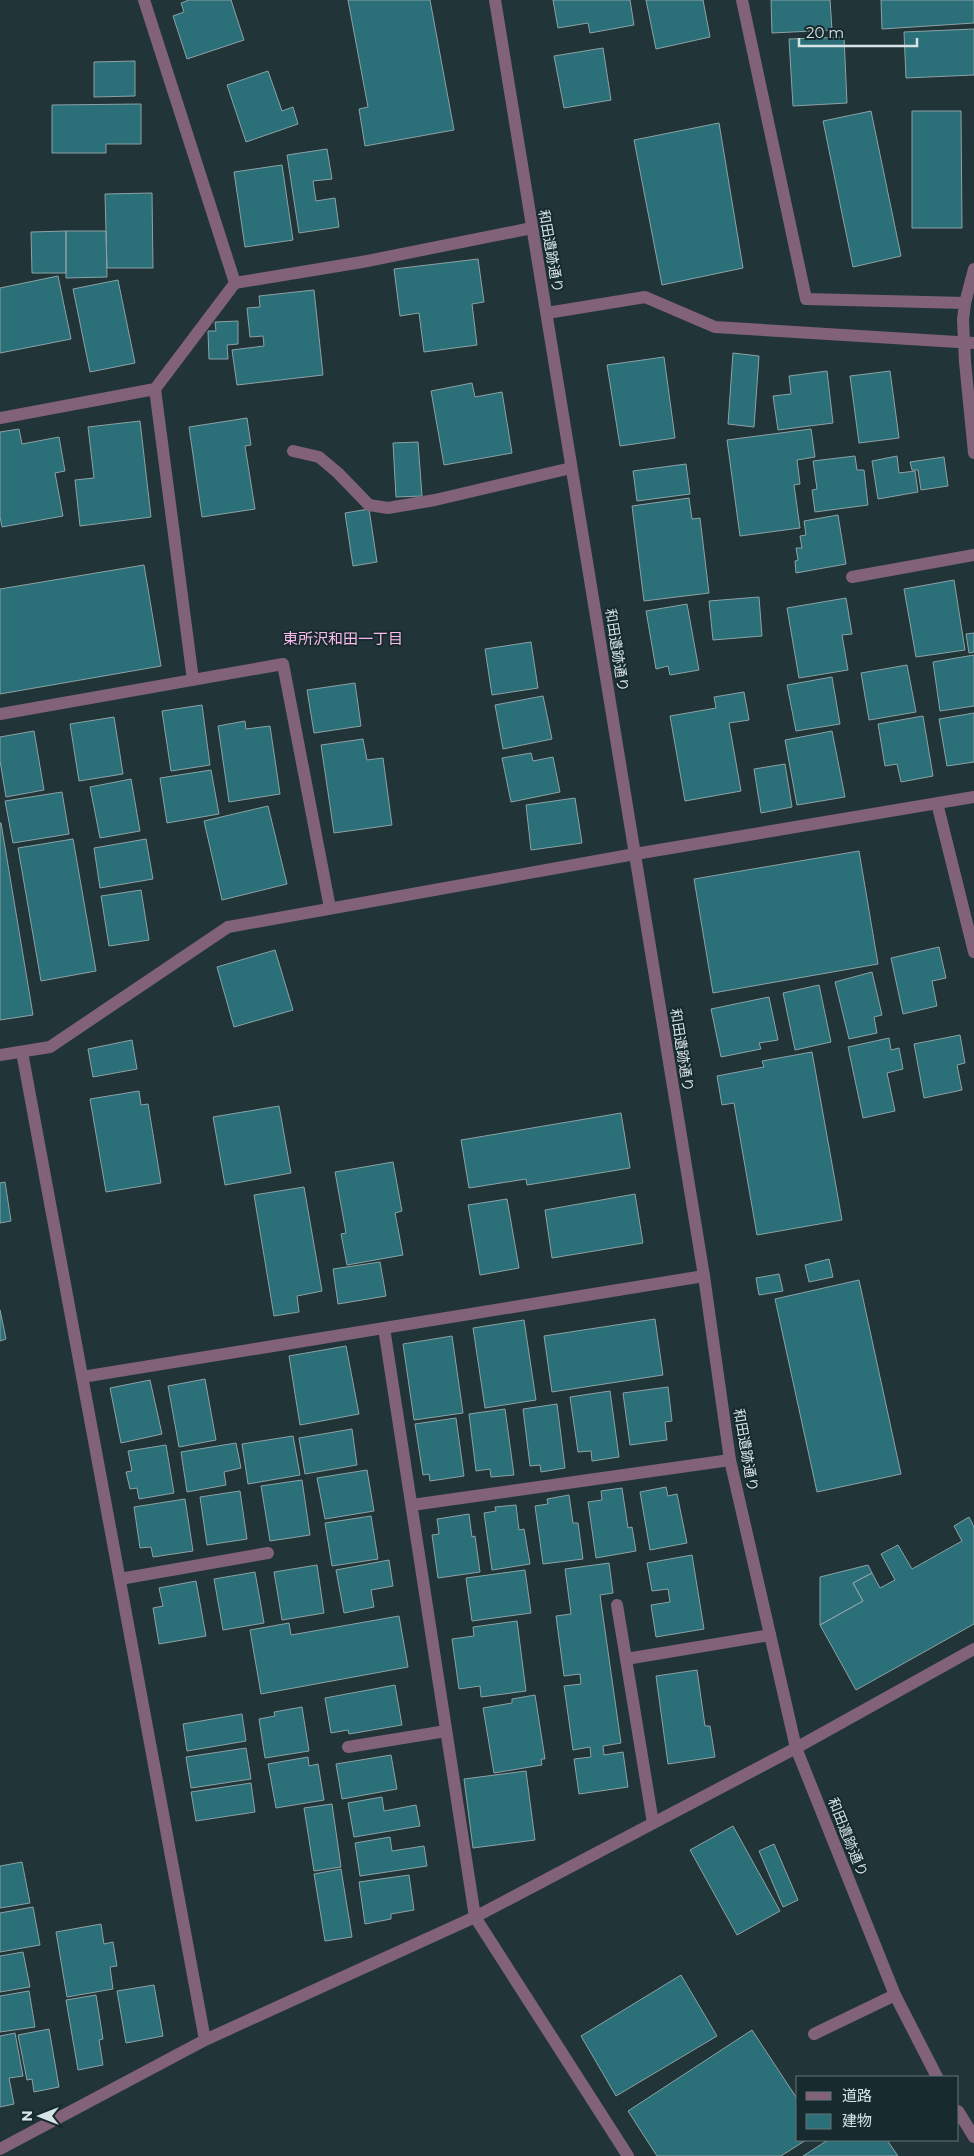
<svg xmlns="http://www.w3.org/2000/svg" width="974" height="2156" font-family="Montserrat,'Noto Sans JP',sans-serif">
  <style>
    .building { fill: #2b6f78; stroke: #8ca2a6 }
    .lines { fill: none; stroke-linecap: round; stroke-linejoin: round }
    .service { stroke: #816279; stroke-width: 12 }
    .minor { stroke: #816279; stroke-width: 12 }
    .tertiary { stroke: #816279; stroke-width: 12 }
    .minor-bridge { stroke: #816279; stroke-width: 12 }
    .labels { text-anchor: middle; stroke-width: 4; stroke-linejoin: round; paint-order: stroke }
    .street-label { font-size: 14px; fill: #d7e3e4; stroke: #172b2e }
    .neighbourhood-label { font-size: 15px; fill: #fdbbed; stroke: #172b2e }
  </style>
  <rect width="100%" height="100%" fill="#213538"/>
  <path class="building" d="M189,0H231L244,40L187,59L173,16L184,12L181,3Z
    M348,0H430L454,130L365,146L359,109L368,107Z
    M553,0H630L634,25L590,33L588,23L558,28Z
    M646,0H703L710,37L656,49Z
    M771,0H830L832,30L772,33Z
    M881,0H974V23L882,29Z
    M974,29V75L906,78L904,32Z
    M844,37L847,103L793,106L789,39Z
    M603,48L611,100L564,108L554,56Z
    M135,61V96L94,97V62Z
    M268,71L282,111L293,107L298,124L246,142L227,85Z
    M141,104V144H106V153H52V105Z
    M871,111L901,256L853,267L823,121Z
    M912,111H961L962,228H912Z
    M719,123L743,268L662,285L634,140Z
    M327,149L332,179L313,181L316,201L335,198L339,227L299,233L287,155Z
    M282,165L293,240L245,247L234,172Z
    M152,193L153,268H107L105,194Z
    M66,231V273H32L31,232Z
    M66,231H106L107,277L66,278Z
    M478,259L484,302L472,304L477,345L424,352L419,313L400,316L394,269Z
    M58,276L71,339L0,353V288Z
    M118,280L135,363L90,372L73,289Z
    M314,290L323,375L237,385L232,350L264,346L263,336L250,337L247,308L260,307L259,296Z
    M238,321V344L227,345L228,359H209L208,331H216L215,322Z
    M733,353L759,356L754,427L728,424Z
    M664,357L675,438L620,446L607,365Z
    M827,371L833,423L778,430L773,396L791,394L789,376Z
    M890,371L899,438L859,443L850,376Z
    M472,383L475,397L502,392L512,453L444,465L431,391Z
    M247,418L251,445L245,446L255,509L202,517L189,427Z
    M140,421L151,517L80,526L75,480L94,478L88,427Z
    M19,429L22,444L59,437L65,471L55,473L63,516L2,527L0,517V432Z
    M811,429L815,457L797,460L800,484L794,485L800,528L740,536L727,440Z
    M418,442L422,496L396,497L393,443Z
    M855,456L857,470H864L868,505L815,512L812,490L817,489L813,461Z
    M897,456L899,473L915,471L918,492L878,499L872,461Z
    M944,457L948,486L921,490L918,470H912L910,462Z
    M686,464L690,494L637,501L633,471Z
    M689,498L692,519L700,518L709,593L644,601L632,506Z
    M369,509L377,562L353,566L345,513Z
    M838,515L846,564L796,573L795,561L798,560L796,548H802L800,536L806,535L804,521Z
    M144,565L161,666L0,694V589Z
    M954,580L965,650L916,657L904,589Z
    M759,597L762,636L713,640L709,601Z
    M846,598L852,634L842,635L848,670L799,678L787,608Z
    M687,604L699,670L670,675L668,666L656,669L646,611Z
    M974,633V652L969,653L966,634Z
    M531,642L538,688L492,695L485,649Z
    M974,655V706L940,711L933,662Z
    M907,665L916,712L869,720L861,673Z
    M832,677L840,724L796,731L787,685Z
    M355,683L361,726L314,733L307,690Z
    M744,692L749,720L729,723L741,791L685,801L670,716L716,708L714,697Z
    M543,696L552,739L503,749L495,705Z
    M202,705L210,765L171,771L162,711Z
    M974,713V762L947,766L939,719Z
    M923,716L933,776L901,782L897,764L885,766L878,724Z
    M114,717L123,774L79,781L70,724Z
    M245,721L246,729L270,726L280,794L229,802L218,726Z
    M34,731L44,790L6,797L0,761V737Z
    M832,731L845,797L797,805L785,740Z
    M363,739L367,760L383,758L392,825L334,833L321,745Z
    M531,753L533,761L553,757L560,792L511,802L502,758Z
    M785,764L792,807L761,813L754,769Z
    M211,770L219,814L167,823L160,778Z
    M131,779L140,831L100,838L90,787Z
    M62,792L69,834L13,843L5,801Z
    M575,798L582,843L531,850L526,805Z
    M268,806L287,884L222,900L204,821Z
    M1,823L33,1015L0,1020V823Z
    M73,839L96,971L41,981L18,848Z
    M146,839L153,879L100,888L94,848Z
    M859,851L878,964L713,993L694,879Z
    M141,890L149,940L109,946L101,896Z
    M939,947L946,978L932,981L937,1006L903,1014L891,958Z
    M275,950L293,1010L234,1027L217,967Z
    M872,972L882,1015L874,1017L877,1033L849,1039L835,982Z
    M819,985L831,1042L795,1050L783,993Z
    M769,997L778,1040L759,1043L761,1049L721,1057L711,1009Z
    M960,1035L965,1063L957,1065L962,1090L924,1098L914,1044Z
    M889,1038L891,1050L899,1048L903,1069L887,1073L895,1111L863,1118L848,1047Z
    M132,1040L137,1069L93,1077L88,1049Z
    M812,1052L842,1220L757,1235L734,1103L722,1105L717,1076L764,1067L762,1061Z
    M139,1091L141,1105L148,1104L161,1183L106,1192L90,1099Z
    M279,1106L291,1173L225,1185L213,1117Z
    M621,1113L630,1168L527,1185L526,1179L469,1188L461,1140Z
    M393,1162L402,1211L395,1213L403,1255L347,1265L341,1234L346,1233L335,1172Z
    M5,1182L11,1221L0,1223V1183Z
    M304,1187L322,1291L297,1296L299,1312L274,1316L254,1195Z
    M635,1194L643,1243L552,1258L545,1210Z
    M507,1199L519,1268L480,1275L468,1205Z
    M829,1259L833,1277L809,1282L805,1265Z
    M380,1262L386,1296L338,1304L333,1269Z
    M779,1274L783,1291L759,1295L756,1278Z
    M859,1280L901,1474L817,1492L775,1299Z
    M0,1310L6,1339L0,1341Z
    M655,1319L663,1375L552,1392L544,1336Z
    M524,1320L536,1400L485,1408L473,1328Z
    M452,1336L463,1413L414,1420L403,1344Z
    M346,1346L359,1414L300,1425L289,1356Z
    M205,1379L216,1440L179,1447L168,1386Z
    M150,1380L162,1434L121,1443L110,1388Z
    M668,1387L672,1421L665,1422L667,1440L630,1445L623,1393Z
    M610,1391L619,1457L592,1461L591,1451L578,1452L570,1397Z
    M557,1404L565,1468L541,1472L540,1465L530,1466L523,1409Z
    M505,1409L514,1475L491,1477L490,1469L476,1471L469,1414Z
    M456,1418L464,1476L430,1481L429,1474L423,1475L415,1424Z
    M352,1429L357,1465L305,1474L299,1438Z
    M293,1436L300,1475L248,1484L242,1444Z
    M236,1443L241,1468L224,1472L226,1485L187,1492L181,1452Z
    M166,1445L174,1493L139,1499L137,1488L130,1489L126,1472L132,1471L128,1451Z
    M367,1470L374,1511L325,1519L317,1478Z
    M302,1480L310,1535L270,1541L261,1486Z
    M666,1487L668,1496L677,1494L687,1543L650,1550L640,1492Z
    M622,1488L628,1528L632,1527L636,1551L596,1558L588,1502L602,1500L601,1491Z
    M240,1491L247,1539L207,1545L200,1497Z
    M569,1495L573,1523H578L583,1559L543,1564L535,1506L548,1504L547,1499Z
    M185,1499L193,1551L153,1557L151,1547L140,1548L134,1507Z
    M516,1505L519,1530L524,1529L530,1564L492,1570L484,1513L496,1511L495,1507Z
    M469,1514L472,1537L475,1536L480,1572L438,1578L432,1535L439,1534L437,1519Z
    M371,1516L378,1559L332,1566L325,1523Z
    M969,1517L974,1527V1624L856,1690L820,1625L863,1601L853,1583L872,1573L880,1588L895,1580L881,1554L898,1545L912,1569L962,1541L954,1526Z
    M692,1555L704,1629L656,1637L651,1605L670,1602L668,1589L652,1591L647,1563Z
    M389,1560L393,1586L371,1590L374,1607L344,1613L336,1570Z
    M609,1563L613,1593L600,1595L621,1743L603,1746L604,1755L623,1752L628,1787L579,1794L574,1759L591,1757L590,1747L573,1750L564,1686L581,1684L580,1674L564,1676L556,1616L571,1614L565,1569Z
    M317,1565L324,1613L282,1620L274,1572Z
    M868,1565L872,1573L853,1583L863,1601L820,1625V1577Z
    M525,1570L531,1613L472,1621L466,1578Z
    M255,1572L264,1623L223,1630L214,1579Z
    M196,1581L206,1636L159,1644L153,1608L163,1606L159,1588Z
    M399,1616L408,1667L261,1694L250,1630L289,1623L291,1635Z
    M517,1621L526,1691L481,1697L480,1686L459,1689L452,1639L474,1636L473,1627Z
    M697,1670L705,1726H710L715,1757L668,1764L656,1676Z
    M395,1685L402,1725L349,1734L348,1730L331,1733L325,1698Z
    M535,1695L545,1759H541L542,1765L494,1773L483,1708L512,1703V1699Z
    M302,1707L309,1751L265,1758L259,1719L275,1716L274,1712Z
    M242,1714L246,1741L187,1751L183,1724Z
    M246,1748L251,1779L191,1788L186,1757Z
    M391,1755L397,1789L342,1799L336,1764Z
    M308,1757L309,1766L318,1764L324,1800L276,1808L268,1764Z
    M526,1771L535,1840L473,1848L464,1779Z
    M251,1783L255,1812L196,1821L191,1792Z
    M382,1797L384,1811L416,1805L420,1826L354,1837L348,1803Z
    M332,1804L341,1867L314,1871L304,1808Z
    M733,1826L780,1911L737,1935L690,1850Z
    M390,1837L392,1851L424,1846L427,1866L360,1876L355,1843Z
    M774,1844L798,1900L783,1907L759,1851Z
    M22,1862L30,1903L0,1908V1866Z
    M341,1869L352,1937L325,1941L314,1874Z
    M409,1875L414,1910L391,1914V1919L365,1924L359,1882Z
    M33,1907L40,1945L0,1952V1913Z
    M101,1924L104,1944L113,1942L117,1966L110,1967L113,1989L67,1997L56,1932Z
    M23,1952L30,1987L0,1992V1956Z
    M681,1975L717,2036L616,2096L581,2036Z
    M154,1985L163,2036L126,2043L117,1991Z
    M29,1991L35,2027L0,2032V1996Z
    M96,1995L103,2039L99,2040L103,2065L78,2070L66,2000Z
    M49,2029L59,2087L34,2092L32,2079L27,2080L18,2035Z
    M752,2030L798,2100V2140H806L781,2156H657L628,2111Z
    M15,2033L23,2076L9,2078L14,2104L0,2107V2036Z
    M828,2140H887L898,2156H803Z"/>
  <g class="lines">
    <path class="service" d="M965,303L974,269
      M293,451L319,457L338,473L369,505L388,508L435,500L571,468
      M852,577L974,555
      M412,1505L730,1460
      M120,1579L268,1553
      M617,1605L626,1659
      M348,1747L446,1731
      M653,1823L626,1659L770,1635
      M814,2034L895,1995"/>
    <path class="minor" d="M144,0L235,283
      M742,0L806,299L965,303L963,320
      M547,313L645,297L715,327L974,343
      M965,362L974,453
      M155,389L193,680
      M0,418L155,389L235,283L362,262L532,228
      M0,714L283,664L330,908
      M937,803L974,952
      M22,1052L205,2040
      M0,1055L50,1047L228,927L635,854L974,797
      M384,1328L475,1917L628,2156
      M82,1377L704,1276
      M0,2149L205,2040L475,1917L796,1748L974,1649"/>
    <path class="tertiary" d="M495,0L704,1276L730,1460L796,1748L895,1995L937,2077
      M958,2111L974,2137"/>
    <path class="minor-bridge" d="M963,320L965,362"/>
  </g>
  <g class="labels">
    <g class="street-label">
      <text transform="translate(551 251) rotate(80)" y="5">和田遺跡通り</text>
      <text transform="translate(617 650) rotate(81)" y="5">和田遺跡通り</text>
      <text transform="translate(682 1050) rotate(81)" y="5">和田遺跡通り</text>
      <text transform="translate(746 1450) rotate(80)" y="5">和田遺跡通り</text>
      <text transform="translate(848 1837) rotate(68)" y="5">和田遺跡通り</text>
    </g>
    <g class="neighbourhood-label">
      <text x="343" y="644">東所沢和田一丁目</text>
    </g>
  </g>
  <rect x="796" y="2076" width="162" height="65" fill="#172b2e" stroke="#647577"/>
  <rect x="806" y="2092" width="25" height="8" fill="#816279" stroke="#647577"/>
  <text x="842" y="2101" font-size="15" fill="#d7e3e4">道路</text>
  <rect x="806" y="2114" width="25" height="15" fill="#2b6f78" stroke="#647577"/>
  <text x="842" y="2126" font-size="15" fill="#d7e3e4">建物</text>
  <g transform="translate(40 2116) rotate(270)" stroke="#172b2e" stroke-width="4" paint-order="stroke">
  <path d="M0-4L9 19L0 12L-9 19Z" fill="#d7e3e4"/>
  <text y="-8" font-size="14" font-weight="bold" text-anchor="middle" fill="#d7e3e4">N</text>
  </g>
  <path d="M799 38v8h118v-8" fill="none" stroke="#d7e3e4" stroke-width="2.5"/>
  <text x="806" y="38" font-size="15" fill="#d7e3e4" stroke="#172b2e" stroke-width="4" paint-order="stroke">20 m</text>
</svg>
